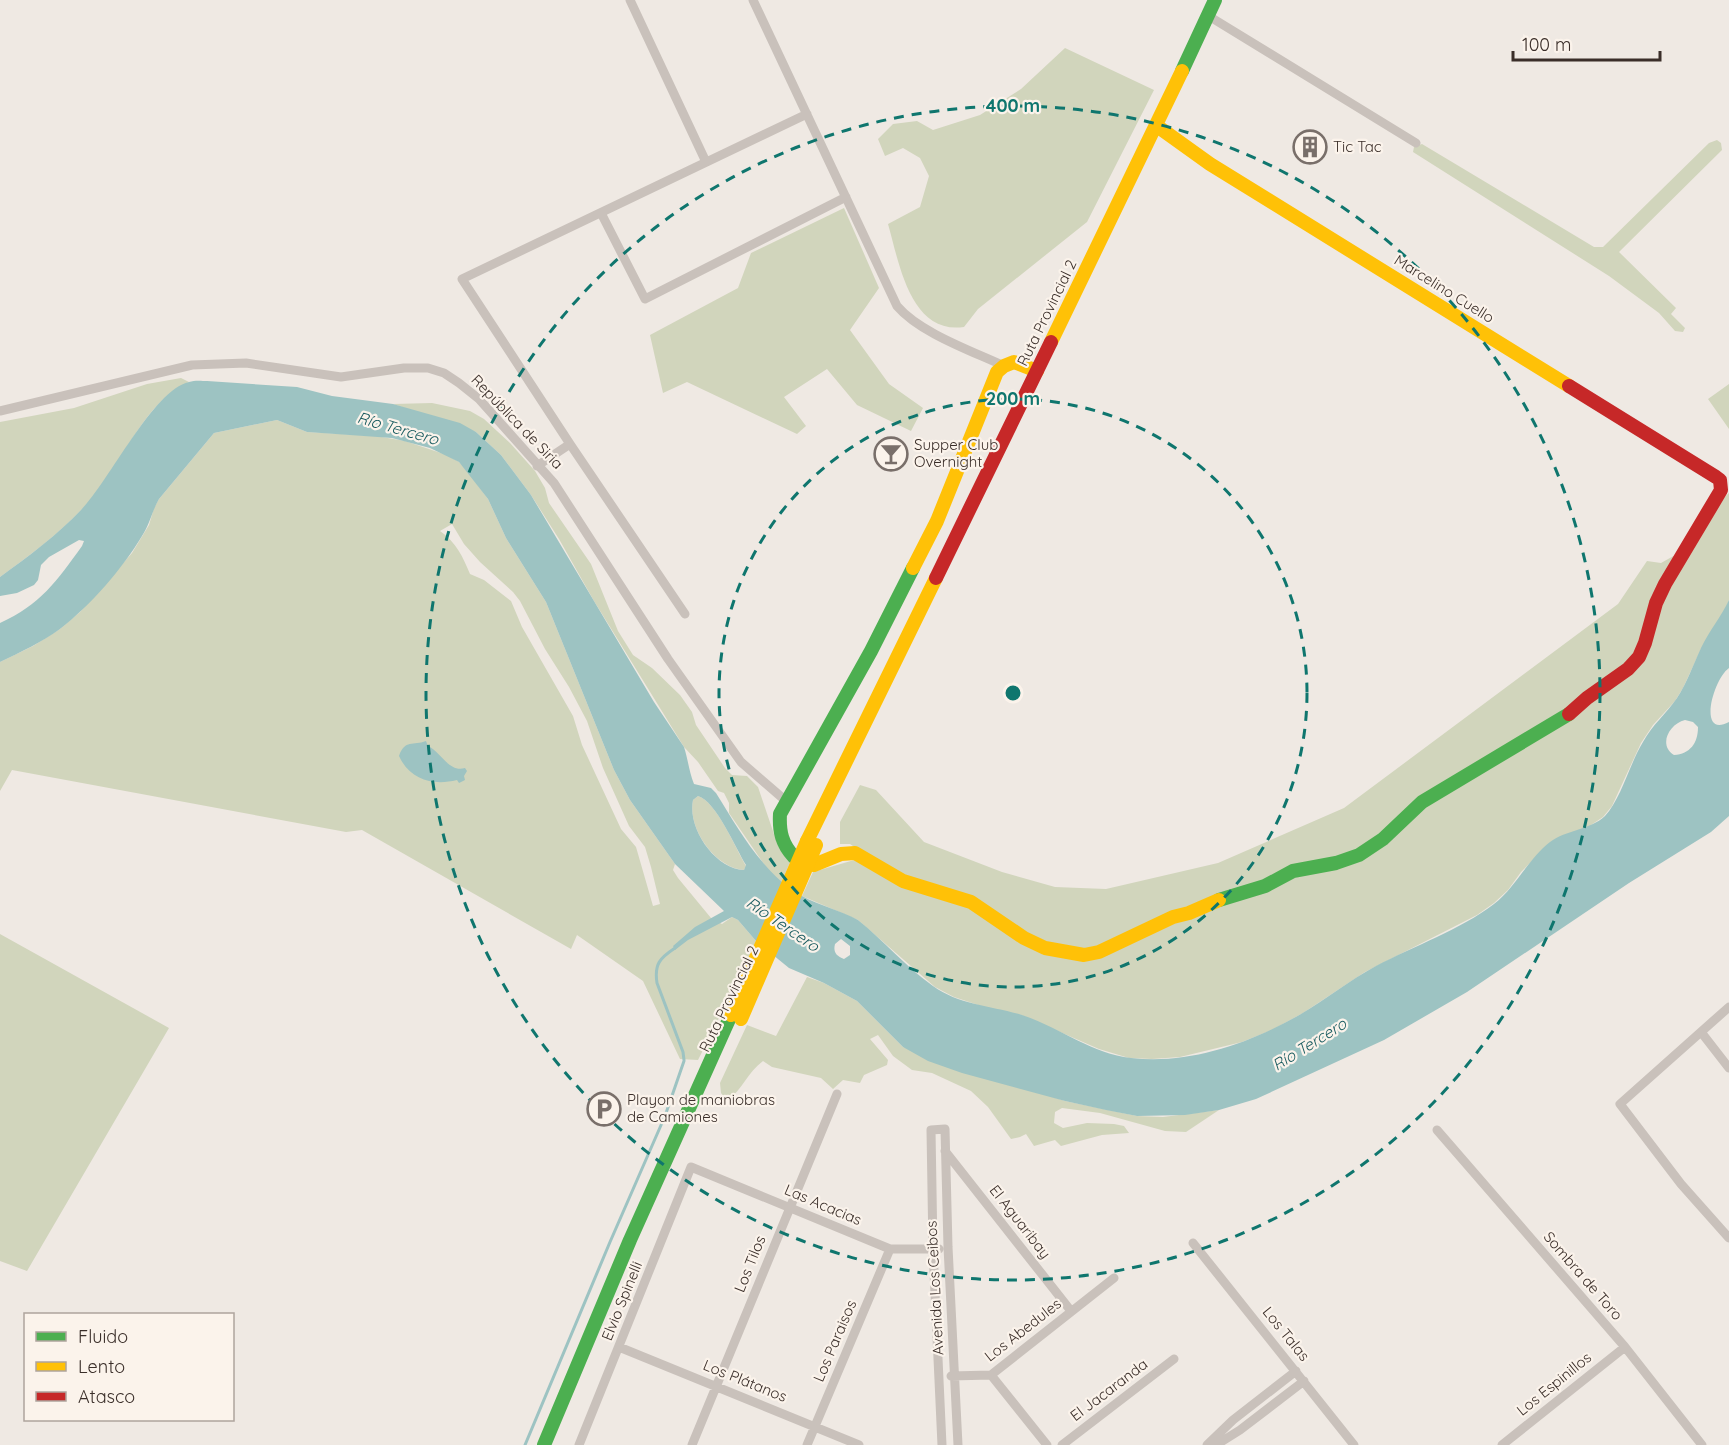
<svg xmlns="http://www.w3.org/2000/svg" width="1729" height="1445" font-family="Quicksand,sans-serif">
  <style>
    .green { fill: #d1d5bc; fill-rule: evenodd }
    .water { fill: #9dc3c2; fill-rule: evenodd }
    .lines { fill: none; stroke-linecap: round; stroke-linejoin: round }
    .stream { stroke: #9dc3c2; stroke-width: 3 }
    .street { stroke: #c9c1bb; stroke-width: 9 }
    .fast { stroke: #4caf50; stroke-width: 14 }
    .slow { stroke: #ffc107; stroke-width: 14 }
    .jam { stroke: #c62828; stroke-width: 14 }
    .slow-bridge { stroke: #ffc107; stroke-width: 14 }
    .ring { fill: none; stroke: #0f766e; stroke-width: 3; stroke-dasharray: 10 8 }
    .labels { text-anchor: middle; stroke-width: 4.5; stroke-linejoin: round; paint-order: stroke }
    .poi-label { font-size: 15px; fill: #3a2e29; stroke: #fbf3eb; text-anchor: start }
    .street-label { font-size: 15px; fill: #3a2e29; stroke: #fbf3eb }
    .water-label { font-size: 16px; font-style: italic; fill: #1a5c60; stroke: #fbf3eb }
    .centre { fill: #0f766e; stroke: #fbf3eb; stroke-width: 3 }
    .ring-label { font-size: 18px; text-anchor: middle; font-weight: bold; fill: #0f766e; stroke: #fbf3eb; stroke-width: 4.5; stroke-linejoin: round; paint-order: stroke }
  </style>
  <rect width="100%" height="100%" fill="#efe9e3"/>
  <path class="green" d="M1065,48L1154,90L1087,222L978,309L964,327C910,335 899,262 888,224L920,207L929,176L920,158L903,148L885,156L878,139L893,124L917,121L933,130L980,115L1021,89Z
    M1717,140L1721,143L1722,150L1619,252L1676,308L1671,314L1685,328L1683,332L1675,331L1659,313L1609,276L1413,152L1414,147L1422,144L1594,247H1603L1709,143Z
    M844,208L879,288L850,330L889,384L923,408L911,431L857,405L827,369L784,397L806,426L797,434L687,382L663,393L650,335L738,288L751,253Z
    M181,378L189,382C147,400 126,454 100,489C72,524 36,551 0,577V422L74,408L147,384Z
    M1729,384V429L1708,399Z
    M432,403L470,411L484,419L510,443L535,471L545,488L549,503L591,564L618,631L633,655L652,668L680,695L692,712L696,725L725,768L732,775L747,776L758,787L778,846L791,860L781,883L768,870L729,813V803L724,793L718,791L698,762L684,747L594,601L559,539L531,495L501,455L476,432L393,404Z
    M277,420L307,432L376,436L405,441L447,455L459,462L468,472L488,499L506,538L546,602L614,770L630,800L675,864L673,870L678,878L711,918L722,924L732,917L738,920L756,941L726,1011L723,1010L698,1060L680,1059L643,981L577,935L571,949L362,830L346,832L12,770L0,791V662L33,646L60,629L80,612L132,553L149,525L154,508L159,499L214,433ZM452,524L464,544L480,562L513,592L520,601L545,649L569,687L587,721L603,768L629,826L645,847L651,867L660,904L653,906L636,847L621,829L582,745L573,716L522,627L511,601L484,580L470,574C463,557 456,542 440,531Z
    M1729,493V600L1724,613L1701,649L1683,688L1675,701L1653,725L1641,743L1612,806L1603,817L1588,827L1551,842L1521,872L1508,890L1494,903L1477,915L1365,972L1303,1013L1272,1030L1242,1042L1180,1057L1152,1059L1129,1058L1099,1049L1021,1015L987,1008L954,997L935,987L858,920L802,896L813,872L868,856L850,844H840V822L860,785L876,790L924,842L1002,872L1055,887L1106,889L1218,863L1344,808L1618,604L1647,561L1661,563L1693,545L1719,502Z
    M698,796C716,801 736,849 746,866L744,870C715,868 687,828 693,800Z
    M0,934L169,1028L27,1271L0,1261Z
    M807,977L824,983L857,1001L903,1047L1065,1101L1137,1116L1163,1117L1219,1110L1186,1132L1165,1131L1100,1113L1062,1108L1055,1112L1054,1123L1063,1128L1087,1123L1114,1124L1124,1126L1129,1133L1102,1135L1061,1146L1055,1140L1034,1146L1026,1134L1020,1137L1011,1139L988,1107L971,1091L932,1073L912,1070L893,1056L878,1035L870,1039L888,1060L887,1065L864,1075L860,1083L843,1080L833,1089L821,1078L772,1067L763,1061C748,1072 742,1090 727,1101L721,1093L720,1083L747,1025L776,1036Z"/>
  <path class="water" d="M207,381L297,387L332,396L393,404L460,423L476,432L501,455L531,495L654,702L684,747C688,759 689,772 694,784L711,788L716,793C739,830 763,874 802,896C820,906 840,910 858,920C884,941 906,967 933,986C959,1005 993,1006 1022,1015C1059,1027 1092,1054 1131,1058C1189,1065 1251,1043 1301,1014C1326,999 1350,980 1376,966C1414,946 1460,930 1494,904C1516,887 1528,859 1550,842C1566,830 1590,830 1605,816C1621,799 1630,763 1643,742C1652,725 1666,714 1677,698C1687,683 1693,665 1701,648C1709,631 1721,617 1729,600V668C1713,679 1697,739 1729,722V816L1711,832L1629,883L1467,992L1384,1040L1256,1099L1219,1110L1185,1115L1137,1116L1106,1110L1065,1101L962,1073L928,1061L903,1047L857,1001L824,983L789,968L756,941L738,920L732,917L688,940L675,950L673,946L695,927L724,911L675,864L630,800L614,770L546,602L506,538L488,499L459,462L430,448L392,438L307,432L277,420L214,433L159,499C152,511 150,524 142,536C123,568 90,606 60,629C42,642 21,652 0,662V623C40,605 57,581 82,546L84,541L79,540L49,557L41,565L38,580L34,585L17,593L0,596V577C29,556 57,535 81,510C110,480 153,390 189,382C195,380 202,381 207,381ZM1685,720L1693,722L1698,727C1698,743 1690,754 1674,755C1658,745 1669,724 1685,720ZM698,796C716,801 736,849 746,865L744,870C715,869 687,828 693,800ZM841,939L850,946V955L844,959C836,956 833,952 835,944Z
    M426,741L428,746C441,752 449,773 465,768L467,771L464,776L465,780L459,783L457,780C433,786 410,780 399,756C405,739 413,746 426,741Z"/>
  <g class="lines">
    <path class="stream" d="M675,948C660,958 654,964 657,983L683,1052L684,1060
      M525,1445L610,1242L665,1116L684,1061"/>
    <path class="street" d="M630,0L706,162
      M753,0L897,306C920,333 972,351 1004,366
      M1207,15L1416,143
      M601,213L645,299L846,197
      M0,411L192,365L246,363L341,377L404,368H428L444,373L459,383L479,399L554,483L668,659L741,762L786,801
      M570,444L685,614
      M537,466L570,444L462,279L807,114
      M1729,1007L1620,1104L1681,1184L1729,1238
      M1701,1032L1729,1068
      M1437,1130L1625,1347L1702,1445
      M945,1151L1071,1311
      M1193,1243L1354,1445
      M619,1347L859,1445
      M991,1375L1047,1445
      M951,1376L991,1375L1114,1278
      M579,1445L691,1167L890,1249H939
      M692,1445L837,1094
      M807,1445L890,1249
      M942,1445L933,1250L931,1130L945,1129L948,1247L958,1445
      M1062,1445L1174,1359
      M1207,1445L1233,1420L1296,1371
      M1216,1445L1240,1430L1304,1381
      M1502,1445L1625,1347"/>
    <path class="fast" d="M1182,71L1215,0
      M794,857C782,844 779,832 780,814L871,651L913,568
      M1219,900L1265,886L1293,871L1336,863L1359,855L1383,839L1422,802L1569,714
      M544,1445L630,1240L731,1015"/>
    <path class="slow" d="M1157,126L1210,164L1569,386
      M1051,342L1182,71
      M913,568L937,521L997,372L1004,366L1014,362L1037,371
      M807,841L936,578
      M814,865L841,854L855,853L903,881L971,902L1024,938L1045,948L1084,955L1099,952L1173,917L1189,913L1219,900"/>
    <path class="jam" d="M936,578L1051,342
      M1569,714L1587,698L1628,669L1639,657L1645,643L1656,603L1665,584L1721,490L1720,480L1716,477L1569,386"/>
    <path class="slow-bridge" d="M731,1015L807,841
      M741,1019L816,845"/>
  </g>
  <g class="ring">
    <circle cx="1013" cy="693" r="294"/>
    <circle cx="1013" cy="693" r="587"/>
  </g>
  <defs>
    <symbol id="building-ring" viewBox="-11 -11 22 22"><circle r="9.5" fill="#fbf3eb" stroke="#796f6a" stroke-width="1.5"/><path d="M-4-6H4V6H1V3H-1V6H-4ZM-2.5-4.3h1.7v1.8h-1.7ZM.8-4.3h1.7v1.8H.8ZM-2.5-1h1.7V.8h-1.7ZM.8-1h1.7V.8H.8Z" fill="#796f6a"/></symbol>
    <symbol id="bar-ring" viewBox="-11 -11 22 22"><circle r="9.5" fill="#fbf3eb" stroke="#796f6a" stroke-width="1.5"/><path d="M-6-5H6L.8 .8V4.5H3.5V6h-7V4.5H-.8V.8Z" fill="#796f6a"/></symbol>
    <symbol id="parking-ring" viewBox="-11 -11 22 22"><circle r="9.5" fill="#fbf3eb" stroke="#796f6a" stroke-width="1.5"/><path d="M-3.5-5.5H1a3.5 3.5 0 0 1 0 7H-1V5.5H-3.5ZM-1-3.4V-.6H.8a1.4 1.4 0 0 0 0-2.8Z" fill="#796f6a"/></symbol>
  </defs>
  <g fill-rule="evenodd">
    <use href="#building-ring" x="1291" y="128" width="38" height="38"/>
    <use href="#bar-ring" x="872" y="435" width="38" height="38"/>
    <use href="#parking-ring" x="585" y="1090" width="38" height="38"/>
  </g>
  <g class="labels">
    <g class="poi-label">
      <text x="1333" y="152">Tic Tac</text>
      <text x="914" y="450">Supper Club<tspan x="914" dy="17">Overnight</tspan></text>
      <text x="627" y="1105">Playon de maniobras<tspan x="627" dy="17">de Camiones</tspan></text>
    </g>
    <g class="street-label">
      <text transform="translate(1444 289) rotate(32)" y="5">Marcelino Cuello</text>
      <text transform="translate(1047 313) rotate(-64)" y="5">Ruta Provincial 2</text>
      <text transform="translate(517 422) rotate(46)" y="5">República de Siria</text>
      <text transform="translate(729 999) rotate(-64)" y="5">Ruta Provincial 2</text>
      <text transform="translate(823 1205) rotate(23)" y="5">Las Acacias</text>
      <text transform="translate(1020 1222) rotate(52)" y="5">El Aguaribay</text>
      <text transform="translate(750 1264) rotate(-68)" y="5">Los Tilos</text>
      <text transform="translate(1583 1276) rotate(49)" y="5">Sombra de Toro</text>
      <text transform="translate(935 1288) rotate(-93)" y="5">Avenida Los Ceibos</text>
      <text transform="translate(622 1301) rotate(-68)" y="5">Elvio Spinelli</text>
      <text transform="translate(1023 1330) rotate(-38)" y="5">Los Abedules</text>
      <text transform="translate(1286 1334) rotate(51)" y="5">Los Talas</text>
      <text transform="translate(835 1341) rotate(-67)" y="5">Los Paraisos</text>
      <text transform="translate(745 1381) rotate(22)" y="5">Los Plátanos</text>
      <text transform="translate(1554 1384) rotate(-39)" y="5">Los Espinillos</text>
      <text transform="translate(1109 1390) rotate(-37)" y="5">El Jacaranda</text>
    </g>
    <g class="water-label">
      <text transform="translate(398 428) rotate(16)" y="6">Río Tercero</text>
      <text transform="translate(783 924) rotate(34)" y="6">Río Tercero</text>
      <text transform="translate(1309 1044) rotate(-32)" y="6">Río Tercero</text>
    </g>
  </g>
  <circle cx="1013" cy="693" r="9" class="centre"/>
  <g class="ring-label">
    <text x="1013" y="112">400 m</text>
    <text x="1013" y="405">200 m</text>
  </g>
  <rect x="24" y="1313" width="210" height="108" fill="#fbf3eb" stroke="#aea49d" stroke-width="1.5"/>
  <rect x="36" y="1332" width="30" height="9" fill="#4caf50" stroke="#aea49d" stroke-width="1.5"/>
  <text x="78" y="1343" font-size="18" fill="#3a2e29">Fluido</text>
  <rect x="36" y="1362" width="30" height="9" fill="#ffc107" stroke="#aea49d" stroke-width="1.5"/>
  <text x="78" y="1373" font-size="18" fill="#3a2e29">Lento</text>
  <rect x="36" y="1392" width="30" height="9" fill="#c62828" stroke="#aea49d" stroke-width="1.5"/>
  <text x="78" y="1403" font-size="18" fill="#3a2e29">Atasco</text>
  <path d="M1513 51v9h147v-9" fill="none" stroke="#3a2e29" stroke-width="3"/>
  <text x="1522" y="51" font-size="18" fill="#3a2e29" stroke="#fbf3eb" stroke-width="4.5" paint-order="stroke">100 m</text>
</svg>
